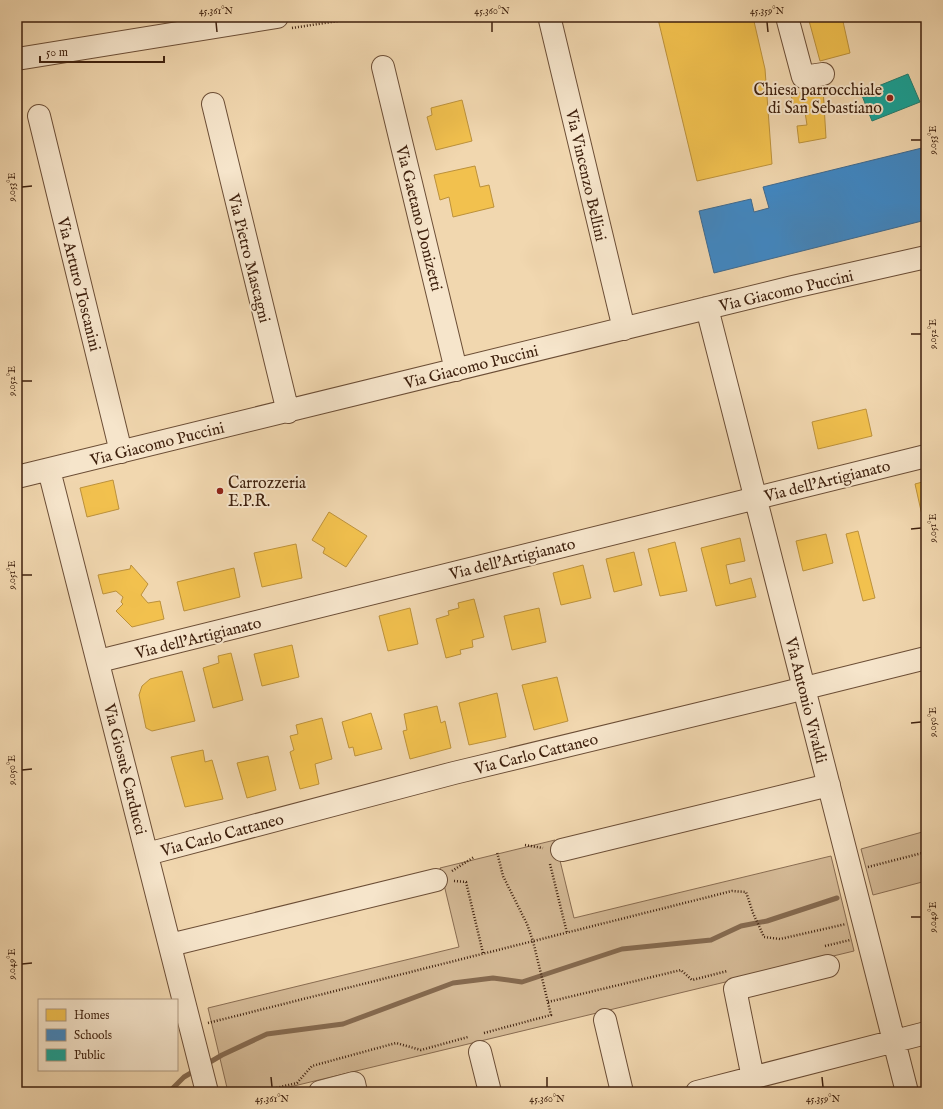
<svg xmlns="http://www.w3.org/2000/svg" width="943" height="1109" font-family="'IM FELL English',serif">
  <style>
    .green { fill: #d3b894; stroke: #896c51 }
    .homes { fill: #f2c14e; stroke: #bc913b }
    .schools { fill: #3f88c5; stroke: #3f698e }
    .public { fill: #17a398; stroke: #237c6f }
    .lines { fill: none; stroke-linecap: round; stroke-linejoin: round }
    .stream { stroke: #85694e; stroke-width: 5 }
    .minor-casing { stroke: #6c4e36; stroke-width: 24 }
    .path { stroke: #3f210e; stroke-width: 2.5; stroke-dasharray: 1 2; stroke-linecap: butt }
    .minor { stroke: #f6e5cb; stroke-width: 22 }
    .ticks { fill: none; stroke: #3f210e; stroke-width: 1.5 }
    .poi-dot { fill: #8f2418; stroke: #f6e5cb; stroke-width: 1.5 }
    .labels { text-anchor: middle; stroke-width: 4; stroke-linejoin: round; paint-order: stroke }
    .poi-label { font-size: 16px; fill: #3f210e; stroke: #f6e5cb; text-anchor: end }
    .street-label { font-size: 16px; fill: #3f210e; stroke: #f6e5cb }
    .neatline { fill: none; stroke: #3f210e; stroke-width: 1.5 }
    .ticks-label { font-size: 10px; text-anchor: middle; fill: #3f210e }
  </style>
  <rect width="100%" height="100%" fill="#f1d7af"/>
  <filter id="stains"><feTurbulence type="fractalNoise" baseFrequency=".005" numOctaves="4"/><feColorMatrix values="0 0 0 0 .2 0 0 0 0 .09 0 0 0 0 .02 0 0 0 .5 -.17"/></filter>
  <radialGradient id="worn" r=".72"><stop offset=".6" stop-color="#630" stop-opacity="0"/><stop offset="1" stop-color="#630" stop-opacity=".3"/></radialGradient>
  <path class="green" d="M926,831V881L873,895L861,849Z
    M555,840L574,918L831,856L854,951L269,1092H228L208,1008L459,947L440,868Z"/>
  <path class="homes" d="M669,17H715V18L721,17H753L765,69L772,164L697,181L658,19Z
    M808,17H842L850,53L820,61Z
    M823,88L826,138L799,143L797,126L807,125L804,106L794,107L791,95Z
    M462,100L472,141L436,150L427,117L432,115L431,108Z
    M475,166L480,187L489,185L494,207L453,217L449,197L440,200L434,175Z
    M866,409L872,436L818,449L812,422Z
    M113,480L119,509L87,517L80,488Z
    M926,481V533L915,484Z
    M329,512L367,536L346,567L323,553L325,548L312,540Z
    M858,531L875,598L863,601L846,534Z
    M826,534L833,563L803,571L796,541Z
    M740,538L745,561L726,565L730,584L751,578L756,597L716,606L701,548Z
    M675,542L687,591L660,596L648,549Z
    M296,544L302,578L262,587L254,553Z
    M634,552L642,585L614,592L606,559Z
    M131,565L148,584L141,595L148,603L160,601L164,619L132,627L116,611L123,604L121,602L123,597L116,591L103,594L98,575L130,569Z
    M583,565L591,598L561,605L553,573Z
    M234,568L240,597L184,611L177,582Z
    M474,599L484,637L472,640L473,647L460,650L461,654L446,658L436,619L449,615L448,611L459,608L458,603Z
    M410,608L418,644L388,651L379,616Z
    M539,608L546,642L512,650L504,616Z
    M292,645L299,677L262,686L254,654Z
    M231,653L243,700L213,708L203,668L219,663L218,656Z
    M182,671L195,721L152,731L146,728L139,695L142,686L150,679Z
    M557,677L568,721L534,730L522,685Z
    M497,693L506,737L469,745L459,703Z
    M437,706L441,723L445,721L451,748L410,759L403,731L407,730L404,714Z
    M371,713L382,749L355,756L353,747L349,748L342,722Z
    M322,718L332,759L315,764L319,784L300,789L290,752L294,750L290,736L298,734L296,725Z
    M203,750L205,762L212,760L223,799L185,807L171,757Z
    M268,756L276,790L247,798L237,763Z"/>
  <path class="schools" d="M926,147V220L714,273L699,211L751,199L754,212L769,208L763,187Z"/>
  <path class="public" d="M908,74L920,102L872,121L861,93Z"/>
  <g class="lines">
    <path class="stream" d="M205,1065L222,1055L267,1034L343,1024L453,983L493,978L522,982L622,949L711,940L741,926L767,921L837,898
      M169,1092L184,1077L196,1070"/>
    <defs>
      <path id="minor" d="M787,17L803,77L823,74
        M550,20L624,329
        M17,59L277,17
        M383,67L456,370
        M213,104L288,412
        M39,116L121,452
        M707,308L907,1092
        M49,470L207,1092
        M17,477L793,287L926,257
        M99,661L926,456
        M562,850L829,785
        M147,854L454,773L773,696L926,658
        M170,945L436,880
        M605,1020L622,1092
        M480,1052L490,1092
        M753,1078L735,989L828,966
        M320,1092L354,1083L356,1092
        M697,1092L926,1033"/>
    </defs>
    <use href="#minor" class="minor-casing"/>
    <path class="path" d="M292,28L364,17
      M17,646L21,665
      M525,845L543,848
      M550,864L567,933
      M868,867L926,852
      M452,871L474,857
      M454,881L466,882L483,953
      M825,946L850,940
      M548,1002L681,970L692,980L727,971
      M208,1023L732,891L746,892L753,913L764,937L780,939L846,924
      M484,1033L551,1015L533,941L527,924L503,876L497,852
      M259,1092L297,1083L312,1066L396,1043L421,1050L468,1037"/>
    <use href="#minor" class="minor"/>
  </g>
  <path class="ticks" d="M216,22L217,32M492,22V32M767,22L768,32M911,140H921M22,187L32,186M911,334H921M22,381H32M911,529L921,528M22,575H32M911,723L921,722M22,770L32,769M911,917H921M22,964L32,963M271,1077L272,1087M547,1077V1087M822,1077L823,1087"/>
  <g class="poi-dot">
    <circle cx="890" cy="98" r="4"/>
    <circle cx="220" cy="491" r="4"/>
  </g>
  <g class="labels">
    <g class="poi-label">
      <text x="882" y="95">Chiesa parrocchiale<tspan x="882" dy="18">di San Sebastiano</tspan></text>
      <text x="228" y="488" text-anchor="start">Carrozzeria<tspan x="228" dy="18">E.P.R.</tspan></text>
    </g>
    <g class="street-label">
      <text transform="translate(587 175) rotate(77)" y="6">Via Vincenzo Bellini</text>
      <text transform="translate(420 218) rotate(76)" y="6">Via Gaetano Donizetti</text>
      <text transform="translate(250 258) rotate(76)" y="6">Via Pietro Mascagni</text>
      <text transform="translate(80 284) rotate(76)" y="6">Via Arturo Toscanini</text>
      <text transform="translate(786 290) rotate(-13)" y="6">Via Giacomo Puccini</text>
      <text transform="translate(471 366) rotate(-14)" y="6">Via Giacomo Puccini</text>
      <text transform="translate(157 443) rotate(-14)" y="6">Via Giacomo Puccini</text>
      <text transform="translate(827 480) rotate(-14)" y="6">Via dell'Artigianato</text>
      <text transform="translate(512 558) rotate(-14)" y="6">Via dell'Artigianato</text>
      <text transform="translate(198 637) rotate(-14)" y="6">Via dell'Artigianato</text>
      <text transform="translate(807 700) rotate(76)" y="6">Via Antonio Vivaldi</text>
      <text transform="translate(536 753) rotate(-14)" y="6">Via Carlo Cattaneo</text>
      <text transform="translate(126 769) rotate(76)" y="6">Via Giosuè Carducci</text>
      <text transform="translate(222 834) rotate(-15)" y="6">Via Carlo Cattaneo</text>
    </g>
  </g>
  <rect width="943" height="1109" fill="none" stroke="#f1d7af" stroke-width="44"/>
  <rect x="38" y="999" width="140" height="72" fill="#f6e5cb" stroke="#ad977f"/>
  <rect x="46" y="1009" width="20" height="12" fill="#f2c14e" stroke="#ad977f"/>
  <text x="74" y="1019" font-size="12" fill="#3f210e">Homes</text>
  <rect x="46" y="1029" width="20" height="12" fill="#3f88c5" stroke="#ad977f"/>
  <text x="74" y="1039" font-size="12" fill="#3f210e">Schools</text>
  <rect x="46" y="1049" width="20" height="12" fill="#17a398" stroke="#ad977f"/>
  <text x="74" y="1059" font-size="12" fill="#3f210e">Public</text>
  <path d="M40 56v6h124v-6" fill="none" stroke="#3f210e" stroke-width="2"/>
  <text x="46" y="56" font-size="12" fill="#3f210e" stroke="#f6e5cb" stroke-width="3" paint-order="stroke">50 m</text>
  <rect x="22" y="22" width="899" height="1065" class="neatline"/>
  <g class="ticks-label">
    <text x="216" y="14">45.361°N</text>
    <text x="492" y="14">45.360°N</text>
    <text x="767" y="14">45.359°N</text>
    <text transform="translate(932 140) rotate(-90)" y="4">9.053°E</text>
    <text transform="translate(11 187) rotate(-90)" y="4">9.053°E</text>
    <text transform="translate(932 334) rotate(-90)" y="4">9.052°E</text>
    <text transform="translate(11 381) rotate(-90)" y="4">9.052°E</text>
    <text transform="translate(932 528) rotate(-90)" y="4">9.051°E</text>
    <text transform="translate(11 575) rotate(-90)" y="4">9.051°E</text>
    <text transform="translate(932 722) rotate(-90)" y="4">9.050°E</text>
    <text transform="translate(11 770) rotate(-90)" y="4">9.050°E</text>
    <text transform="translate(932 917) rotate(-90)" y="4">9.049°E</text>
    <text transform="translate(11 964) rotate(-90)" y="4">9.049°E</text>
    <text x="272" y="1102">45.361°N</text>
    <text x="547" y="1102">45.360°N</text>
    <text x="823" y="1102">45.359°N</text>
  </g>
  <rect width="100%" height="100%" filter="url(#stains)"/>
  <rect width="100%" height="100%" fill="url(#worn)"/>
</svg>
